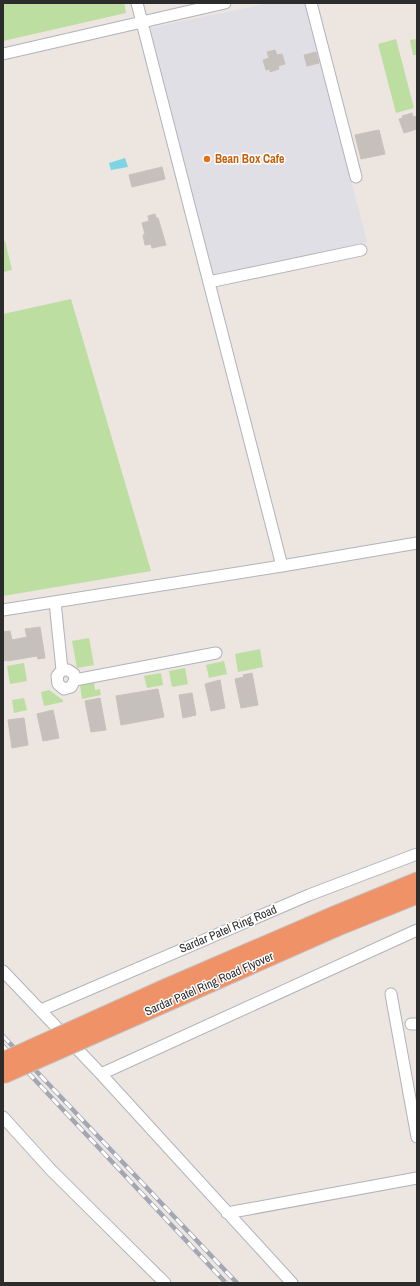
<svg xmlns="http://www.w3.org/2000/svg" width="420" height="1286" font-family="'Archivo Narrow',sans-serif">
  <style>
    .industrial { fill: #e0dfe6 }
    .green { fill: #bddea1 }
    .water { fill: #7dd5e4 }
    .building { fill: #c5c0bb; stroke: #c8c1b9 }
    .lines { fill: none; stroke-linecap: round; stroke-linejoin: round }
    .minor-casing { stroke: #b0b3bb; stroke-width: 13 }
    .highway-casing { stroke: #c4c4c4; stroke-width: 19 }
    .minor { stroke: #fff; stroke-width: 11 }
    .highway { stroke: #f09267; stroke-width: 17 }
    .rail-casing { stroke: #a3a7b4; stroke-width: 4.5 }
    .rail { stroke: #fff; stroke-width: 3; stroke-dasharray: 9; stroke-linecap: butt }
    .highway-bridge-casing { stroke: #c4c4c4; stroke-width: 19; stroke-linecap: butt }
    .highway-bridge { stroke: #f09267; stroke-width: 17 }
    .food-dot { fill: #e8710a; stroke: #fff; stroke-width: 1.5 }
    .labels { text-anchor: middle; stroke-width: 3; stroke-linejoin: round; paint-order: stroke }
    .food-label { font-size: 12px; font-weight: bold; fill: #c56008; stroke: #fff; text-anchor: start }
    .street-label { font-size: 12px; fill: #2c2c2c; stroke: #fff }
  </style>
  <rect width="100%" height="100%" fill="#ece5e0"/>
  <path class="industrial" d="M270,3H305L367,242L212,275L150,28Z"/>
  <path class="green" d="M3,3H124L126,13L3,41Z
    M396,39L414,108L396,113L378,44Z
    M417,39V55H413L410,40Z
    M3,241H5L12,270L3,272Z
    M71,299L151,571L3,596V314Z
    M89,638L94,665L77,668L72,641Z
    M260,649L263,667L238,672L235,654Z
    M224,661L227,674L209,678L206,665Z
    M24,663L27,681L10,684L7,666Z
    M185,668L188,684L172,687L169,671Z
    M161,673L163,685L147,688L144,676Z
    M94,682L95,690L100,689L101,695L82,699L80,685Z
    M49,690L63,700V702L44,706L41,692Z
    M24,698L27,710L14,713L12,700Z"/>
  <path class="water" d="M125,158L128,167L111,170L109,163Z"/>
  <path class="building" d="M275,50L277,55L282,54L285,64L278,66L279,69L270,72V69L266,70L263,60L269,58L267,52Z
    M316,52L319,63L307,66L304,55Z
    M412,113L413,117L417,116V129L404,133L399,119L403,118L402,116Z
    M379,130L385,154L361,159L355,135Z
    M162,167L165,179L132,187L129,175Z
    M155,214L156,218H158L166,245L152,248L151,244L145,245L143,235L145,234L142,223L149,221L148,216Z
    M40,627L45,658L38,659L37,656L7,661V660L3,661V632L10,631L12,640L27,637L25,629Z
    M252,673L258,705L241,708L235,679L244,677L243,675Z
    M220,680L225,708L211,711L205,684Z
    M158,689L164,717L121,725L116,696Z
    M192,693L196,715L183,718L179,695Z
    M100,698L106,730L91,732L85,701Z
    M53,710L59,738L43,741L37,714Z
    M24,718L28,745L12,748L8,720Z"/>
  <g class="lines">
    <defs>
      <path id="minor" d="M137,3L282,566
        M311,3L356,177
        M3,54L225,3
        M209,282L361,250
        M55,602L62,670L57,676L58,684L64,689L71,687L75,680L74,674L68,670H62
        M3,610L282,566L417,543
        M75,680L216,653
        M3,971L101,1074L292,1283
        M391,994L417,1137
        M41,1010L309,895L417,854
        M411,1024H417
        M101,1074L417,930
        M3,1117L52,1171L165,1283
        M227,1213L417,1178"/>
      <path id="highway" d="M167,987L334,915L417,881
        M173,1000L338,927L417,895"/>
    </defs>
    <use href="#minor" class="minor-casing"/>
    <use href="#highway" class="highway-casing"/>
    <use href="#minor" class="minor"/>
    <use href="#highway" class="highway"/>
    <defs>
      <path id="rail" d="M3,1036L237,1283
        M3,1046L226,1283"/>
    </defs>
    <use href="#rail" class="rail-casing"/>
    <use href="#rail" class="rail"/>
    <defs>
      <path id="highway-bridge" d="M3,1061L167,987
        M3,1075L173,1000"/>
    </defs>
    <use href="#highway-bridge" class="highway-bridge-casing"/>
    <use href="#highway-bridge" class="highway-bridge"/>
  </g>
  <circle class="food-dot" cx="207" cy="159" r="4"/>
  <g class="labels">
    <g class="food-label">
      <text x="215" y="163">Bean Box Cafe</text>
    </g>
    <g class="street-label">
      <text transform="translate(228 929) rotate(-23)" y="4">Sardar Patel Ring Road</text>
      <text transform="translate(209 984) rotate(-24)" y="4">Sardar Patel Ring Road Flyover</text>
    </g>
  </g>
  <rect width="420" height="1286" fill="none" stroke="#2c2c2c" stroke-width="8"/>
</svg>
